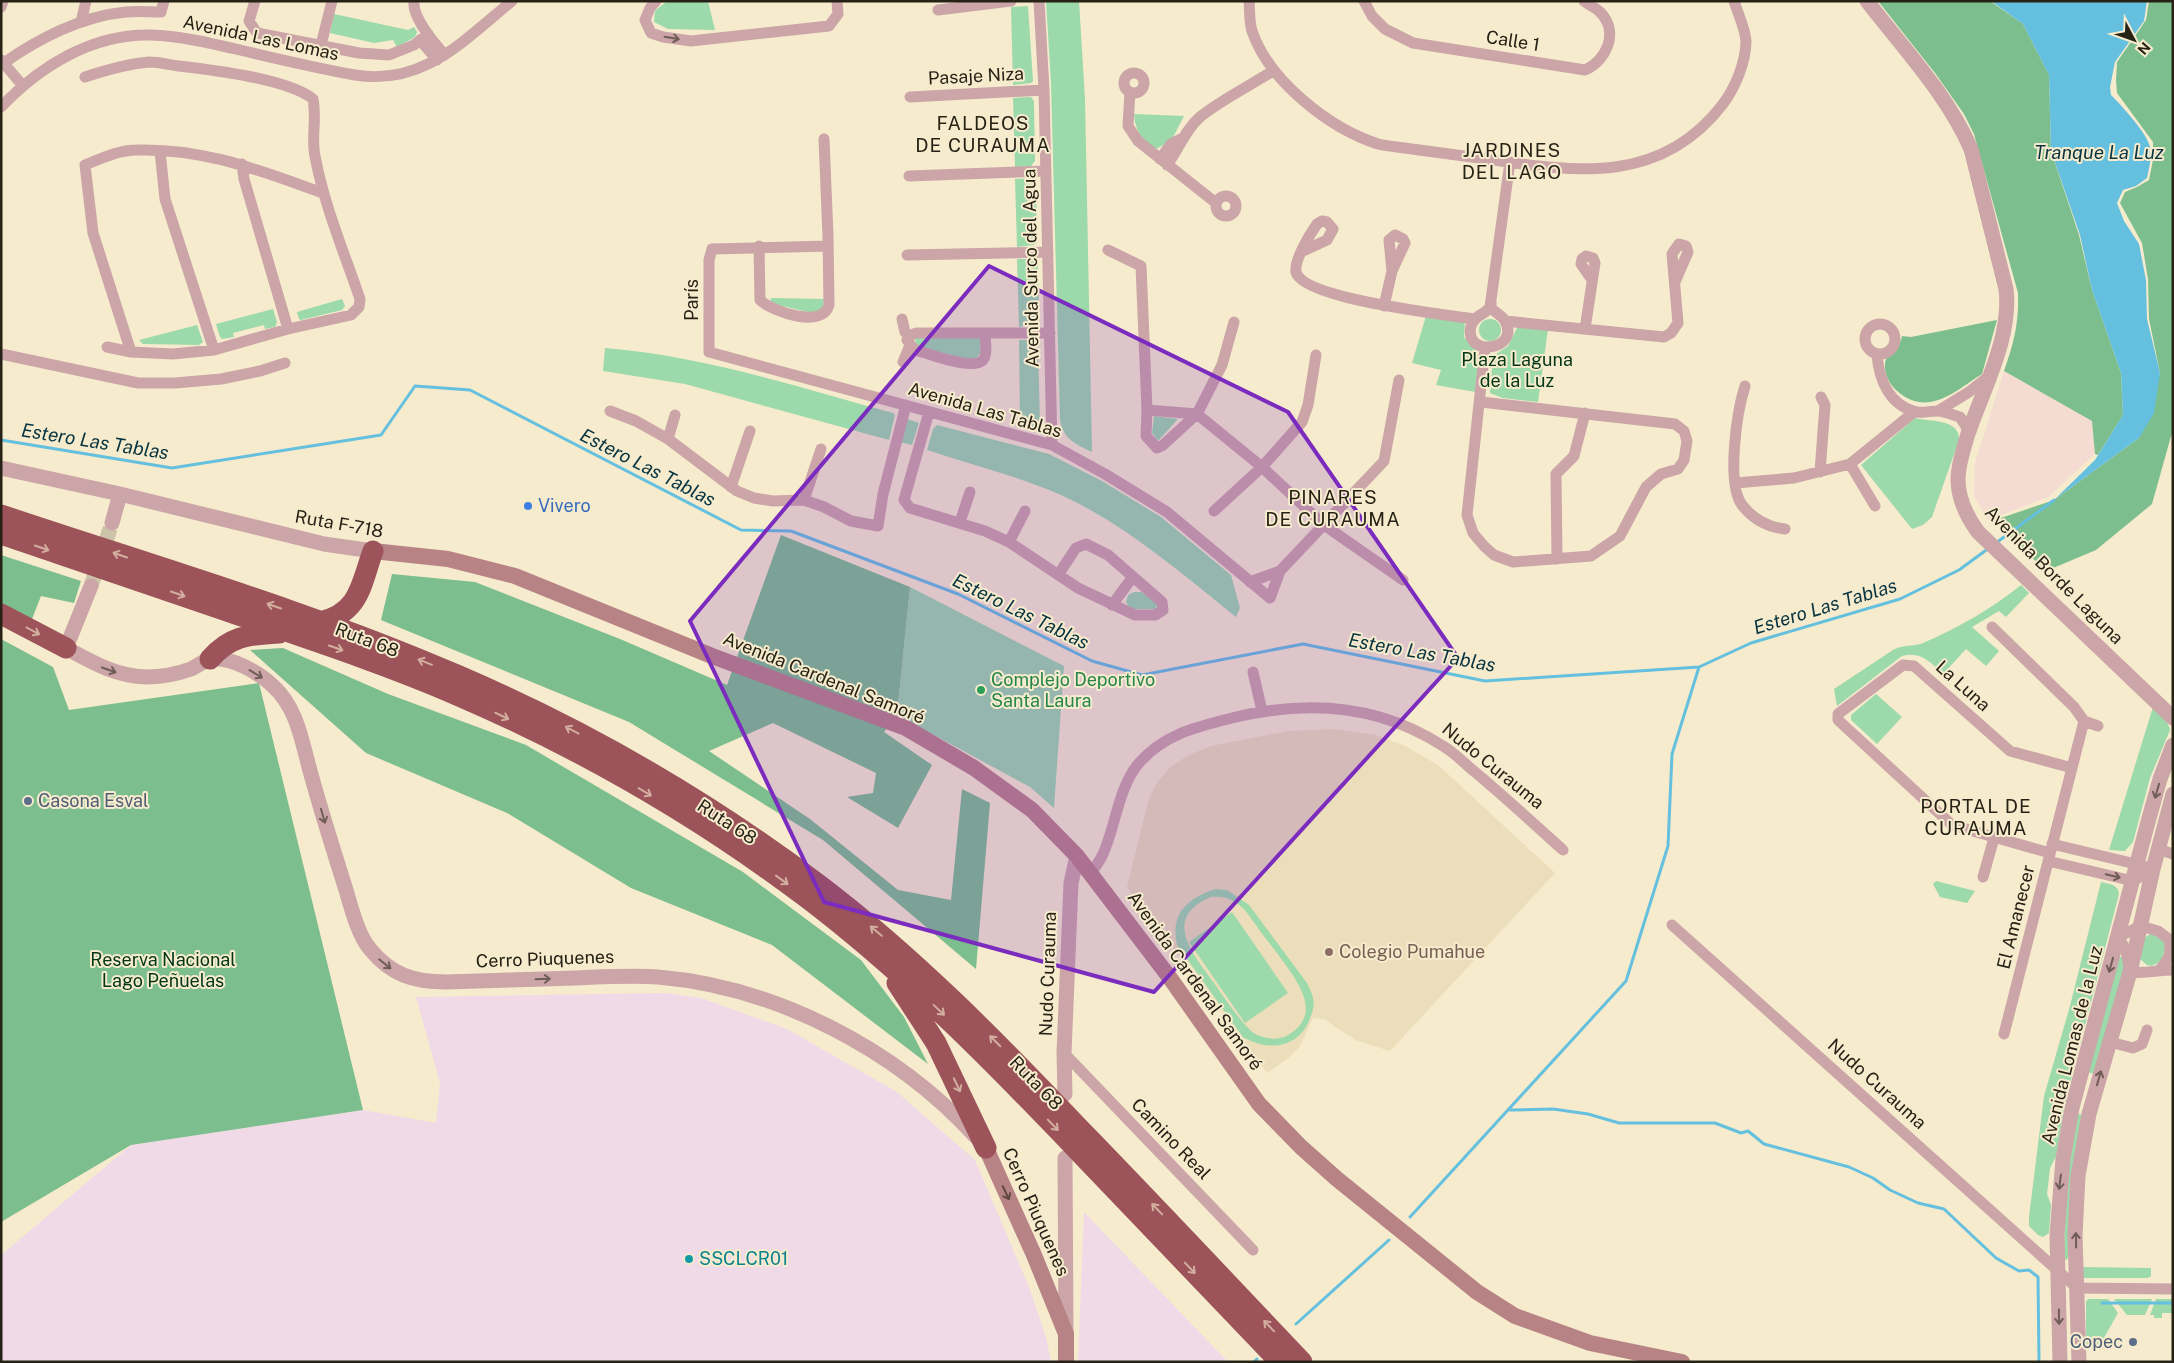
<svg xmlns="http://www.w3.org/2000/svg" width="2174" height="1363" font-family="'Public Sans',sans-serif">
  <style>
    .commercial { fill: #f4dcd3 }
    .industrial { fill: #f1dae8 }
    .built { fill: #ecdeba }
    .green { fill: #9cd9ab; fill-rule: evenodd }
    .forest { fill: #7cbe8e }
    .water { fill: #64c0de }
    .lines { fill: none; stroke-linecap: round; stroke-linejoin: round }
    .stream { stroke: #64c0de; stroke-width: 3 }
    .tertiary-tunnel { stroke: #ccc3a8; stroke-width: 15; stroke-dasharray: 15 8; stroke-linecap: butt }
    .minor { stroke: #cba5a7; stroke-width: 11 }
    .tertiary { stroke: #cba5a7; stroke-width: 15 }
    .secondary { stroke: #b88385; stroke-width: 16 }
    .motorway { stroke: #9c5359; stroke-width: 21 }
    .oneway { stroke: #705d57 }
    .oneway2 { stroke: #d2ae9f }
    .oneway3 { stroke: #604942 }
    .marked { fill: #7b2cbf; fill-opacity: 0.2; stroke: #7b2cbf; stroke-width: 4; stroke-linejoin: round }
    .shop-dot { fill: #3f7fe0; stroke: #f6ebcd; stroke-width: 2 }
    .leisure-dot { fill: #2e9e5b; stroke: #f6ebcd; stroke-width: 2 }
    .service-dot { fill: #5c6f8a; stroke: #f6ebcd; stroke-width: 2 }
    .education-dot { fill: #8d6e63; stroke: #f6ebcd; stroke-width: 2 }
    .culture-dot { fill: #0f9aa8; stroke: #f6ebcd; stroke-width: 2 }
    .labels { text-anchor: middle; stroke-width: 4; stroke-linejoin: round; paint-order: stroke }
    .street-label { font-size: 18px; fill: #262216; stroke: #f6ebcd }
    .park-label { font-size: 18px; fill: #013617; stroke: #f6ebcd }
    .shop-label { font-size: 18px; fill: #366cbe; stroke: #f6ebcd; text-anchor: start }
    .leisure-label { font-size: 18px; fill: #27864d; stroke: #f6ebcd; text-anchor: start }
    .service-label { font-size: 18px; fill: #4e5e75; stroke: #f6ebcd; text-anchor: start }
    .education-label { font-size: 18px; fill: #785e54; stroke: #f6ebcd; text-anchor: start }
    .culture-label { font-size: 18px; fill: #0d838f; stroke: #f6ebcd; text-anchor: start }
    .neighbourhood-label { font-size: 19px; letter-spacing: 1px; fill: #262216; stroke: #f6ebcd }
    .water-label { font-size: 19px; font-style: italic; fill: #073440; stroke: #f6ebcd }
  </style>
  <rect width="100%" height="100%" fill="#f6ebcd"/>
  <path class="commercial" d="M2004,371L2092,421L2095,454L2048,497L1988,520L1974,496L1975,463Z"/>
  <path class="industrial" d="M666,993L701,998L787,1029L897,1092L975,1160L1029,1287L1046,1337L1051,1362H1V1255L131,1145L363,1110L436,1123L440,1083L416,997Z
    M1084,1212L1228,1362H1078Z"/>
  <path class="built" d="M1336,729L1376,735L1405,746L1438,765L1555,873L1390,1051L1355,1040L1324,1019L1313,1018L1300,1046L1286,1060L1267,1073L1127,887L1149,798L1157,783L1169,768L1189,755L1211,746L1288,731Z"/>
  <path class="green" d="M667,1H708L715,30L668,29L654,22L655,11Z
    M1046,1H1079L1085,99L1092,452C1077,445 1063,439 1060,420L1051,83Z
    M1028,6L1033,81L1031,83L1013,85L1011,7Z
    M334,14L408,30L414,27L417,32L415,37L397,47L393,40L374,43L330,33Z
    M1031,97L1034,101L1035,161L1031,166L1015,167L1013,98Z
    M1134,114L1184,116L1171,141L1154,150C1142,140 1135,130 1134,114Z
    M1033,178L1036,181L1037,242L1034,245L1017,247L1015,179Z
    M1017,259H1036L1038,261L1039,319L1036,325L1019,327Z
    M771,298L824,299L823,309L816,314L770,303Z
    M342,299L345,306L342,310L301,320L299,319L297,312Z
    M273,309L277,322L275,327L265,329L264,325L233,333L234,337L222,339L220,337L216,324Z
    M1426,316L1465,321L1464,337L1477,352L1479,370L1475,392L1436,385L1441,370L1412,363Z
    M1479 330a11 11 0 1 1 22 0a11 11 0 1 1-22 0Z
    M197,325L203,342L199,345L143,344L139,340Z
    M1518,326L1548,329L1538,402L1503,398L1490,393L1493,356L1508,346Z
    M918,337H978L980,339V353L976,359H966L917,346L915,339Z
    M1019,340H1037L1038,342L1040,426L1035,430L1022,428L1020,425Z
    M605,348C704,356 798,387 893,413L895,415L889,440L685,384L603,371Z
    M1154,416L1178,419L1158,441L1152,433Z
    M1915,418C1929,422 1960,418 1959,440L1932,517L1923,525L1912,529L1861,465Z
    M907,419L919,423L912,445L900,442Z
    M937,425L1049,454L1102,481L1161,517L1231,575L1240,608L1236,617C1180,572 1120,520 1054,492C1013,475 969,464 927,450L933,429Z
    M2021,585L2029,593L2006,617L1999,611L1972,627L1999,651L1986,666L1966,649L1943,674C1930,662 1921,651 1902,656L1837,706L1834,689L1893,650C1903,644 1913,647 1923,643C1956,629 1993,608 2021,585Z
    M910,587L1064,666L1054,808L1030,787L897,715Z
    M1134,592H1142L1157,604L1156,609H1130L1126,602L1128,595Z
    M1876,694L1902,717L1877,744L1851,720V715Z
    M2153,707L2168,724L2170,730L2150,778L2133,842L2125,851L2109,850Z
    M1936,881L1975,891L1967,903L1940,897L1933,884Z
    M2101,882C2109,884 2118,884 2119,894L2065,1103L2056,1157L2050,1168L2047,1194L2051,1205L2049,1233L2043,1237L2038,1235L2029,1226V1217L2044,1096L2070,1006Z
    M1215,889L1227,890L1249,905L1307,983C1309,988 1312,993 1313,998C1315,1006 1312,1013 1309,1021C1297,1049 1267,1051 1243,1037L1177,945C1170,913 1187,899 1215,889ZM1211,897C1226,896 1234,900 1245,910C1255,924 1266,939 1277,953C1294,977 1326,1013 1288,1035C1277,1042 1262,1038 1252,1032C1237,1017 1226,1000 1214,983C1193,954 1161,918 1211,897Z
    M1232,912L1288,993L1245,1023L1189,942Z
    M2152,933L2162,937L2166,946L2161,961L2152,966L2147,965L2139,958L2144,938Z
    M2119,957H2122L2126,962L2095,1074L2087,1072Z
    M2078,1114L2083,1115L2069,1257L2066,1260L2064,1259L2065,1190Z
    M2081,1267L2151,1268V1276L2148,1278H2082Z
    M2088,1299H2108L2118,1313L2097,1350L2086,1346V1302Z
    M2114,1299H2152L2145,1315H2127Z
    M2156,1299H2173V1313H2162V1318H2154V1315H2150Z"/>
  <path class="forest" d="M1878,1H1990L2023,24L2049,75L2051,151L2079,235L2092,290L2121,373L2123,415L2098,455L2095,454L2092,421L2004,371C2014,343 2019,323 2018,293L1974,134L1964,114L1935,73Z
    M2149,1H2173V429L2152,504L2096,550L2046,571L2005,532L1998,519L2054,500L2139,438L2160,373L2149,319L2148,279L2142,243L2120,203L2125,192L2137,187L2149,180L2153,160V142L2117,93L2116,80L2117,62L2146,20Z
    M1997,320L1982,374C1955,391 1928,418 1897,391C1890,385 1884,374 1885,364C1885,354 1900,350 1902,336L1911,337Z
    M781,535L910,587L897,715L884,732L932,765L898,828L847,797L873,793L876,773L773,723L709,751L810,819L898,890L951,900L962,789L990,803L976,969L823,840L629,722L381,620L392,574L475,582L620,639L727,685Z
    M1,555L81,581L74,603L41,596L32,619L1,604Z
    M1,639L53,667L69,710L259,683L363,1110L131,1145L1,1222Z
    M283,648L388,694L526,745L743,872L861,960L904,1017L928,1064L772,945L631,888L507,813L366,753L250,650Z"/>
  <path class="water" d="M1991,1H2147L2144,21L2115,62L2110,87L2111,95C2121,105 2145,131 2149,144C2153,154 2149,168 2147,178L2136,186L2123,190L2117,203L2124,221L2139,244L2146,280L2147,319L2160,373L2154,413L2139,438L2054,500L2095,460L2123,415L2121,373L2092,290L2080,235L2051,151L2049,75L2023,24Z"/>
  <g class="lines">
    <path class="stream" d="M1,440L172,468L381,435L415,386L470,390L741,530L791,531L958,594L1092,661L1142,675L1303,644L1485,681L1699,667L1751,643L1900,599L1959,570L1989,548
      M1996,543L2054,500
      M1510,1110L1553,1109L1588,1114L1619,1123H1715L1741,1133L1748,1131L1764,1144L1849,1167L1873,1178L1890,1190L1918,1203L1944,1209L1996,1258L2019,1271L2029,1270L2038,1277L2039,1362
      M1410,1217L1626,981L1668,846L1672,754L1699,667
      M2102,1303H2173
      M1296,1324L1389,1240
      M1254,1362L1257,1359"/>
    <path class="tertiary-tunnel" d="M91,586L112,523"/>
    <path class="minor" d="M255,1L249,21L257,33L359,53L389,55L414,45L428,34
      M414,1C412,17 434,43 445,55
      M656,1L650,8L645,20L651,33L663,37L691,41L829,26L838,14L837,1
      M1039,1L1044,90L1052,445
      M1249,1C1250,11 1249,22 1252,31C1269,81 1329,128 1378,144C1389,147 1401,147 1412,149C1434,152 1457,155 1479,158C1570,171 1659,188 1723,104C1735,88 1746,62 1746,41C1745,28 1738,14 1734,1
      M1364,1L1372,16L1385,29L1413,43L1585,70C1606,61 1620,32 1600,12C1596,8 1589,5 1584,1
      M1,7L3,1
      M938,10L1011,1
      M81,22L86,1
      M420,40L437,60
      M321,45L332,1
      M1,60L23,86
      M1,65C37,39 82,16 126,12C138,11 150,12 161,12L164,1
      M1124 83a10 10 0 1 1 20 0a10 10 0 1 1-20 0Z
      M85,77C106,70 127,64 149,62C159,62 170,65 179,66C213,70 288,79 313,99C317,120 311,137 315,156C324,205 344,252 360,299L359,307L351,315L288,329L214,350L173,354L131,352L107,347
      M1130,92L1128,126L1138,141L1216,203
      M910,97L1044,90
      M1,107C40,66 92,34 150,35C181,36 210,43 240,50C278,59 316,68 355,75C423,86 463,41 512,1
      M160,151L165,199L214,350
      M1160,159L1171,144L1181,139
      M242,164L244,179L288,329
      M1167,165C1179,149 1185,130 1200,117C1219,101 1251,85 1273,71
      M909,176L1046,171
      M1216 206a10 10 0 1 1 20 0a10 10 0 1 1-20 0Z
      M759,246L760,300C773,312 823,329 829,305L828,236L824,139
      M828,246L712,249L709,260V352L1052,445L1105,474L1167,512L1270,598L1280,571L1384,461L1399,380
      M1108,250L1141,266L1147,410L1146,436L1157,448L1162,446L1197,414L1222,365L1234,322
      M1303,251L1327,240L1333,229L1327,222L1322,221L1317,224C1310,234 1294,260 1296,272C1303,299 1447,315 1474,319
      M907,255L1048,252
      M1491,301V308C1495,313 1502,315 1505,321C1521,351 1463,358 1471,326C1474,315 1485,315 1490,307L1510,162
      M1384,306L1392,271L1405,243L1403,239L1395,235L1389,240L1392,271
      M902,319L905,332L909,336
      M1505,321L1664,337L1671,333L1678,323L1672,254L1679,244L1686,246L1688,252L1675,282
      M1865 339a15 15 0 1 1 30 0a15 15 0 1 1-30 0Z
      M1585,329L1595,263L1593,258L1586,256L1582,259L1581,264L1592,280
      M985,333C985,341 988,354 983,360C973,371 931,354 918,351L913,348L907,340L909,336L916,333H1050
      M131,352L93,233L85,165C102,158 119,150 137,150C205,148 261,171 323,193
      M1,354L138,383H175L221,379L260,371L285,363
      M1877,355C1879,378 1888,403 1913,411C1921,414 1929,411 1937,411C1944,411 1953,415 1960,417L1969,431
      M903,362L910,345
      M1745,386C1737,411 1726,483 1742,505C1753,519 1767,527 1785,529
      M1481,402L1675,424L1684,431L1687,441L1684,460L1678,469L1661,474L1646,487L1620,536L1591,556L1513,562L1494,555L1484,546L1473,533L1467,515L1485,348
      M1147,410L1197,414L1262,467L1324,525L1403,580
      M610,411L636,421L668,439L737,491L754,498L773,501L804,500L824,507L851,521L878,526L883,494L906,405
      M1938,411L1969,392L1989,376
      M929,412L904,500L910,508L985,531L1009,542L1078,588L1135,615H1155L1163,610L1162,602L1108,555L1086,544L1076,548L1058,575
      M668,439L675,415
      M1850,464L1875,506
      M1820,472L1825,405L1821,397
      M1735,483L1794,478L1850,464L1914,412
      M731,487L750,431
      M804,500L821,449
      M1214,511L1262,467L1302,422L1308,405L1316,355
      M960,522L970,492
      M1009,542L1025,511
      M1557,559L1556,474L1574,456L1585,413
      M1250,582L1280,571
      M1112,605L1132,578
      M1992,627L2074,707L2084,721L2098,726
      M1253,672L1262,711
      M2052,844L2144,866
      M2158,849L2173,854
      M2050,853L1952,825L1838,720V714L1903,665L1914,666L2010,751L2072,768
      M2048,861L2133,881L2153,869
      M1091,873C1095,867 1100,861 1103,854C1116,825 1118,788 1139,763C1165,733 1200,726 1236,717C1308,700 1380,705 1443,746C1455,753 1465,764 1475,772C1505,797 1534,824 1563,850
      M1983,877L1994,838
      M1672,925L2077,1288L2173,1289
      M2173,942L2158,931L2140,926L2119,937L2126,951L2130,972C2145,974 2157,970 2173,970
      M2159,970C2168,961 2172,953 2169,941
      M2004,1034L2084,721
      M2110,1042L2133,1048L2142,1044L2147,1030
      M1064,1053L1253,1250"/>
    <path class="tertiary" d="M1867,1C1903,48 1947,94 1971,149L2006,289C2012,338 1982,391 1967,437C1963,451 1958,465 1958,479C1958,498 1967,517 1978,532L2173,718
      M1,468L120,494L324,544L373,551
      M112,523L120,494
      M91,586L66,648C92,662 115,676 146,677C161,677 177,674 191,669C197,666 205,660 211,659C232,657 258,672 273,686C296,707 301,737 309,767C320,808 333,849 346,890C351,907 358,935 370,949C391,975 414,982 446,982C489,981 532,979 575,978C602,977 630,975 658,977C776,987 896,1049 976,1137
      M1065,1094L1064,1053L1071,883L1077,856
      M1065,1158L1066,1331
      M2060,1362L2057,1235L2063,1159L2072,1108L2148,822L2160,779L2173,745
      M2079,1362L2075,1235L2078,1176L2089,1114L2130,972L2153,869L2173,794"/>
    <path class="secondary" d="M373,551L448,559L515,576L712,656L906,728L974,768L1032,810L1077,856L1170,978L1259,1104L1301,1147L1337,1179L1477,1292L1515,1316L1590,1343L1682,1362
      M986,1148L1034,1255L1066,1334V1362"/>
    <path class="motorway" d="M1,515C153,566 312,612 459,676C587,731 711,803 822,887C915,958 997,1042 1077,1126C1153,1204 1227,1283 1302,1362
      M1,534C78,560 154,586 230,612C306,638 383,663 457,695C580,748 700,817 807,898C907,974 994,1063 1080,1153C1147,1223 1213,1292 1280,1362
      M1,614L66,648
      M320,622C360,613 361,584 373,551
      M210,659C231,635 249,635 279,633
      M897,983L936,1043L986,1148"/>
  </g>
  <defs><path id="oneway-shaft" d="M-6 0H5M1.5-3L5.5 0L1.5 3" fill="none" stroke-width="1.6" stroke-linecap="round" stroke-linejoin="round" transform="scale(1.25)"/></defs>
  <g class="oneway">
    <use href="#oneway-shaft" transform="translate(672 38) rotate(9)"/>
    <use href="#oneway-shaft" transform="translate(109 670) rotate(19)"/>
    <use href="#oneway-shaft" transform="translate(256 674) rotate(31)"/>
    <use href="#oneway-shaft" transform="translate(2157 791) rotate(106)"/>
    <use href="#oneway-shaft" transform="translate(323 816) rotate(74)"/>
    <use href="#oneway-shaft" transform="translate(2113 876) rotate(13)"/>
    <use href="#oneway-shaft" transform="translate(385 964) rotate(39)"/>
    <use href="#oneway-shaft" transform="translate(2111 965) rotate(106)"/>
    <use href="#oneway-shaft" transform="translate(543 979) rotate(-2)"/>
    <use href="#oneway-shaft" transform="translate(2099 1078) rotate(-74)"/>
    <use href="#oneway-shaft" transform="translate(2060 1182) rotate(97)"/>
    <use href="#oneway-shaft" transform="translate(2076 1240) rotate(-91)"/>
    <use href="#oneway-shaft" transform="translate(2059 1317) rotate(89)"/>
  </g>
  <g class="oneway2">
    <use href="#oneway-shaft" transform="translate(42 548) rotate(19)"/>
    <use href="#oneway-shaft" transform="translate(120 555) rotate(-161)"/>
    <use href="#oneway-shaft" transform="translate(178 594) rotate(19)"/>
    <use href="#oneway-shaft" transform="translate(274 606) rotate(-161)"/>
    <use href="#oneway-shaft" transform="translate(33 631) rotate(28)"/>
    <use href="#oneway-shaft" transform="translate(336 648) rotate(19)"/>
    <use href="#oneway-shaft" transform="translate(425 662) rotate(-158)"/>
    <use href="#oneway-shaft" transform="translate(502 716) rotate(26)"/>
    <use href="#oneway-shaft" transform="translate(572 730) rotate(-152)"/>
    <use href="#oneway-shaft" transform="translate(645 792) rotate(31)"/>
    <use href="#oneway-shaft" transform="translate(782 880) rotate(36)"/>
    <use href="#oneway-shaft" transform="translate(876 931) rotate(-140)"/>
    <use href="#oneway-shaft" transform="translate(939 1010) rotate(43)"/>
    <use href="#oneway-shaft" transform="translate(995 1041) rotate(-135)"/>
    <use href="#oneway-shaft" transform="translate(957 1085) rotate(65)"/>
    <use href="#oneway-shaft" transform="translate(1053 1125) rotate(46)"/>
    <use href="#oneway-shaft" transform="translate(1157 1209) rotate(-134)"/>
    <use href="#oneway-shaft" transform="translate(1190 1268) rotate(46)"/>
    <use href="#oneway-shaft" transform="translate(1269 1326) rotate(-134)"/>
  </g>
  <use class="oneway3" href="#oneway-shaft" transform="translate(1006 1193) rotate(65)"/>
  <path class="marked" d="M989,266L1288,412L1458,658L1154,992L824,902L690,621Z"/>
  <circle class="shop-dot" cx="528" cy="506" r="5"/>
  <circle class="leisure-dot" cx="981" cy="690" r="5"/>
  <g class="service-dot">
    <circle cx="28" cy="801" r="5"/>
    <circle cx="2133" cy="1342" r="5"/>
  </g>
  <circle class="education-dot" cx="1329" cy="952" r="5"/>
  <circle class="culture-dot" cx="689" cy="1259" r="5"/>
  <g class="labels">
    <g class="street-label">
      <text transform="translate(261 38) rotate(12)" y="6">Avenida Las Lomas</text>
      <text transform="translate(1513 41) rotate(9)" y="6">Calle 1</text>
      <text transform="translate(976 76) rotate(-3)" y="6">Pasaje Niza</text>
      <text transform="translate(1031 268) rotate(-91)" y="6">Avenida Surco del Agua</text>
      <text transform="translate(692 300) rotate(-90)" y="6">París</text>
      <text transform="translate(985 410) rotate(16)" y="6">Avenida Las Tablas</text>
      <text transform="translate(339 524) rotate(10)" y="6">Ruta F-718</text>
      <text transform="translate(2054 575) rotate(45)" y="6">Avenida Borde Laguna</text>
      <text transform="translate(367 640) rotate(21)" y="6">Ruta 68</text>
      <text transform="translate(824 678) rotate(22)" y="6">Avenida Cardenal Samoré</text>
      <text transform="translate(1963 686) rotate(42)" y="6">La Luna</text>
      <text transform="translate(1493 766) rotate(39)" y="6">Nudo Curauma</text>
      <text transform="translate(727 822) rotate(33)" y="6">Ruta 68</text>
      <text transform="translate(2016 917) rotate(-76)" y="6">El Amanecer</text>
      <text transform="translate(545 959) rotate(-2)" y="6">Cerro Piuquenes</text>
      <text transform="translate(1048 974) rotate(-88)" y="6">Nudo Curauma</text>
      <text transform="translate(1195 981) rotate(54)" y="6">Avenida Cardenal Samoré</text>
      <text transform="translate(2072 1045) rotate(-76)" y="6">Avenida Lomas de la Luz</text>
      <text transform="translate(1036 1083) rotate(46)" y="6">Ruta 68</text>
      <text transform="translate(1877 1084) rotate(42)" y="6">Nudo Curauma</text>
      <text transform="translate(1171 1139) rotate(46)" y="6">Camino Real</text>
      <text transform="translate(1036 1212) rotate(66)" y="6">Cerro Piuquenes</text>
    </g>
    <g class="park-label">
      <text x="1517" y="366">Plaza Laguna<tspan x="1517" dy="21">de la Luz</tspan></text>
      <text x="163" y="966">Reserva Nacional<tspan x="163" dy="21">Lago Peñuelas</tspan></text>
    </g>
    <g class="shop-label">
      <text x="538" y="512">Vivero</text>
    </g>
    <g class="leisure-label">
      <text x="991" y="686">Complejo Deportivo<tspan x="991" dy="21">Santa Laura</tspan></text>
    </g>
    <g class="service-label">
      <text x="38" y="807">Casona Esval</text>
      <text x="2123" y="1348" text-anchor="end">Copec</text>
    </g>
    <g class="education-label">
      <text x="1339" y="958">Colegio Pumahue</text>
    </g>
    <g class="culture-label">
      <text x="699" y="1265">SSCLCR01</text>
    </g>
    <g class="neighbourhood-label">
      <text x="983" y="130">FALDEOS<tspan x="983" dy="22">DE CURAUMA</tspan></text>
      <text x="1512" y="157">JARDINES<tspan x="1512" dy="22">DEL LAGO</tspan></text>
      <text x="1333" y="504">PINARES<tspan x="1333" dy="22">DE CURAUMA</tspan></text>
      <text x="1976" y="813">PORTAL DE<tspan x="1976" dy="22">CURAUMA</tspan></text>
    </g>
    <g class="water-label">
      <text x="2099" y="159">Tranque La Luz</text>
      <text transform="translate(95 441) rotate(9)" y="7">Estero Las Tablas</text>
      <text transform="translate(648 467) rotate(27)" y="7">Estero Las Tablas</text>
      <text transform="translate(1825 606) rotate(-17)" y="7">Estero Las Tablas</text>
      <text transform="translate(1021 611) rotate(26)" y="7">Estero Las Tablas</text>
      <text transform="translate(1422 652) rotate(10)" y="7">Estero Las Tablas</text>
    </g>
  </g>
  <rect width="2174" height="1363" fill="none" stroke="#262216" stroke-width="5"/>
  <g transform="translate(2134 40) rotate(131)" stroke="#f6ebcd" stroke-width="4" paint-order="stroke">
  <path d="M0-4L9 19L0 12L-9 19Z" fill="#262216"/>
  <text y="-8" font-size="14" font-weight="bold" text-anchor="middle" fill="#262216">N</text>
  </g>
</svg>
